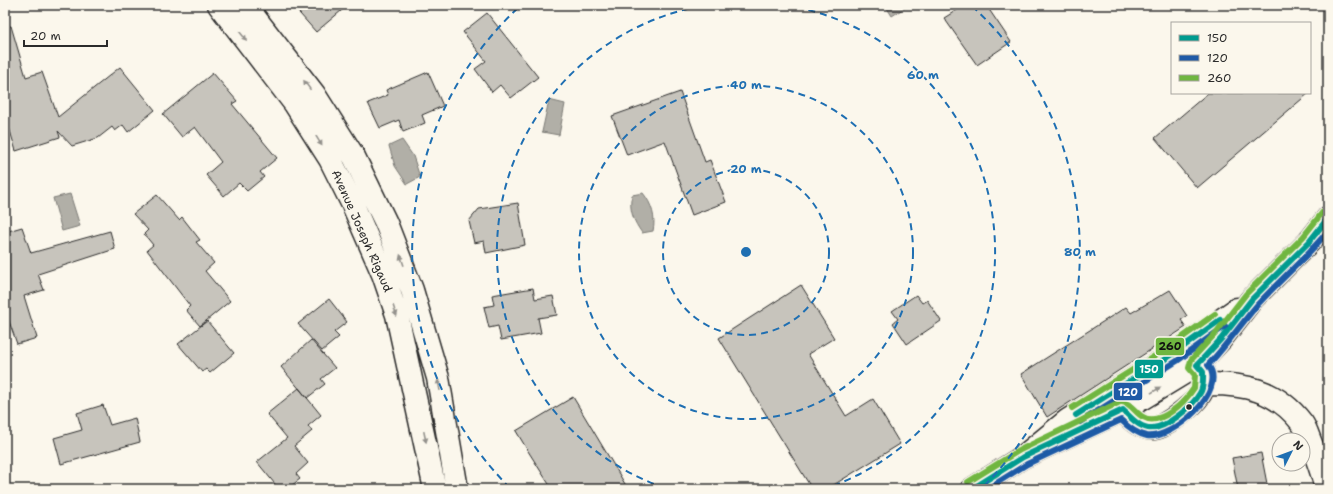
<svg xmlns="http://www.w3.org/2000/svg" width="1333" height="494" font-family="'Shantell Sans',sans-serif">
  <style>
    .water { fill: #b1afa7; stroke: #7b7a75 }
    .building { fill: #c7c4bc; stroke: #2b2b2b }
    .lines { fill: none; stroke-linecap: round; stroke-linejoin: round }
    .street-casing { stroke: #2b2b2b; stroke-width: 25 }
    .secondary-casing { stroke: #2b2b2b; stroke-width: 25 }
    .street { stroke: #fbf7ec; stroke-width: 22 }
    .secondary { stroke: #fbf7ec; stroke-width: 22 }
    .bus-1-casing { stroke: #fbf7ec; stroke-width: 9 }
    .bus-2-casing { stroke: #fbf7ec; stroke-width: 9 }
    .bus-3-casing { stroke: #fbf7ec; stroke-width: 9 }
    .bus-1 { stroke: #009b8f; stroke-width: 6 }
    .bus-2 { stroke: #1f5aa6; stroke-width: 6 }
    .bus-3 { stroke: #6fb640; stroke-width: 6 }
    .oneway { fill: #93918c }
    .ring { fill: none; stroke: #1f6fb2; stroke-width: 2; stroke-dasharray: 7 5 }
    .bus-dot { fill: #2b2b2b; stroke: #fbf7ec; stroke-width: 1.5 }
    .labels { text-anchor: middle; stroke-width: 3; stroke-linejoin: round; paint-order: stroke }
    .street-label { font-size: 12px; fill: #2b2b2b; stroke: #fbf7ec }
    .centre { fill: #1f6fb2; stroke: #fbf7ec; stroke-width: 2 }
    .ring-label { font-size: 12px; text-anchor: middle; font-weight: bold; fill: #1f6fb2; stroke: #fbf7ec; stroke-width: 3; stroke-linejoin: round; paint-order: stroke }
    .line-badge { stroke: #fbf7ec; stroke-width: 1.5 }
    .badge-label { font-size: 11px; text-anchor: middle; font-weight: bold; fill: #fff }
    .pale-badge-label { font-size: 11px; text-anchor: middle; font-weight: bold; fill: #111 }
  </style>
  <rect width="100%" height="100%" fill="#fbf7ec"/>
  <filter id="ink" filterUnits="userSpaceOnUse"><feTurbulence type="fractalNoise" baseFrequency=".025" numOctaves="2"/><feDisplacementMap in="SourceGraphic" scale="8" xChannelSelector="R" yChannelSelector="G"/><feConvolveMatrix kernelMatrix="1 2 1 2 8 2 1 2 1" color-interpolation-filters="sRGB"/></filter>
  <g filter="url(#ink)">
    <path class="water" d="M885,5H909L892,16Z
      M549,100L565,104L559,135L542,132Z
      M402,140L413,156L420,177L407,184L395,166L389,146Z
      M643,193C652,204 656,218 653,231L642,233C634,222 628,209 632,195Z
      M70,194L80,226L62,231L53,198Z"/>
    <path class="building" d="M292,5H348L316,32Z
      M965,5H986L1011,42L977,65L944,18Z
      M487,13L538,77L511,98L500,85L492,92L475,69L486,61L463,32Z
      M11,26L26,77L42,72L58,117L120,67L155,110L128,132L123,125L115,131L112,127L98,138L72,146L58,131L60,137L16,151L5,114V27Z
      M428,72L443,106L422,115L425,123L403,132L399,120L380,128L368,103L388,95L386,90Z
      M213,73L237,101L232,104L277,158L260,172L264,177L247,191L239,183L224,196L206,175L221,162L195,127L182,137L163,114Z
      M680,92L705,162L710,160L726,202L692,215L665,141L627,155L612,116Z
      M1208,93H1309L1197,188L1155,138Z
      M157,195L179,220L182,217L200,240L196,242L214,263L205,271L230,301L200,326L186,310L190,306L147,250L153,245L144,234L148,230L133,214Z
      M518,203L525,245L486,253L484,241L474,243L469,221L479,209Z
      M22,227L31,253L110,231L115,249L38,274L44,290L24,296L37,338L17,344L5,310V251H7L5,232Z
      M801,285L834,338L808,354L846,416L873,399L900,444L827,489H812L719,338Z
      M533,288L535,299L553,296L557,315L538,318L541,333L501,340L498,326L489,328L484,307L494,305L492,295Z
      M1170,290L1187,316L1181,320L1186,327L1047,417L1021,374L1126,307L1131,313Z
      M916,295L922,303L927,300L941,321L907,344L893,323L898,319L892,311Z
      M329,299L347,322L334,332L339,337L322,351L298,324Z
      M207,321L234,353L210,373L206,369L202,372L178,344Z
      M311,340L335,368L321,379L325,384L307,398L281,367Z
      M299,388L321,415L308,426L312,431L294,446L308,463L296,474L300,479L287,489H279L257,462L287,438L267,414Z
      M573,397L585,417L628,489H552L528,451L516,431Z
      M103,405L110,425L135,418L140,442L61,464L54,438L82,430L77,413Z
      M1261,453L1268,489H1238L1232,458Z"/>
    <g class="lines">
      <defs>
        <path id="street" d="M1203,384C1243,383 1276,389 1302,423C1307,430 1309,440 1313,448C1318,462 1323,474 1326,489
          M1124,392L1123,410C1130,418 1137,425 1148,428C1162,432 1193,405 1200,394C1204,388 1203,379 1203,372L1201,370"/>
        <path id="secondary" d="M219,5L295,104L330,159L353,205L383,274L397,315L435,489
          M245,5L314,94L354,157L386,223L412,290L438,378L457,489
          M1023,457L1123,410L1197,365L1221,339L1252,299L1309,242L1328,218
          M972,489L1023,457L1068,420L1173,354L1237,309"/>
      </defs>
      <use href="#street" class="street-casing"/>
      <use href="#secondary" class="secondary-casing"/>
      <use href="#street" class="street"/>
      <use href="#secondary" class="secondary"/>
      <defs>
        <path id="bus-1" d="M1076,415L1173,354L1220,320
          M972,489L1023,457L1123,410C1130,417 1138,426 1148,428C1164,431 1193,406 1200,393C1204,387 1203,379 1203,372L1197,365L1221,339L1252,299L1309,242L1328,218"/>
        <path id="bus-2" d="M1080,422L1177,361L1225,326
          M987,489L1027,464L1121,420C1128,427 1137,434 1147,436C1172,440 1229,391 1208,365C1226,346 1241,324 1258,304C1281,279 1307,257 1328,231"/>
        <path id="bus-3" d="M1072,408L1169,347L1215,314
          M968,482L1020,450L1120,402C1130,401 1135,413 1143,417C1160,427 1185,402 1194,388L1195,375L1189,368L1191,360L1215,334L1246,294L1303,237L1322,213"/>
      </defs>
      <use href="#bus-1" class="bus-1-casing"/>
      <use href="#bus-2" class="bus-2-casing"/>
      <use href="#bus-3" class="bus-3-casing"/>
      <use href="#bus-1" class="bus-1"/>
      <use href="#bus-2" class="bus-2"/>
      <use href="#bus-3" class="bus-3"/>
    </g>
    <defs><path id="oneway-solid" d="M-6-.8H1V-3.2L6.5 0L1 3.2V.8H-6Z"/></defs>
    <g class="oneway">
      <use href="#oneway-solid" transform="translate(243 36) rotate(51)"/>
      <use href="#oneway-solid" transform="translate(307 85) rotate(-126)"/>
      <use href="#oneway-solid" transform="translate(319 141) rotate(58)"/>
      <use href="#oneway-solid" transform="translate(402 260) rotate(-109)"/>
      <use href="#oneway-solid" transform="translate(395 311) rotate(71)"/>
      <use href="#oneway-solid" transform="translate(439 385) rotate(-100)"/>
      <use href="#oneway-solid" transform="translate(1156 390) rotate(-32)"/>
      <use href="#oneway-solid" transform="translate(425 437) rotate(78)"/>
    </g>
  </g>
  <g class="ring">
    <circle cx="746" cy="252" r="83"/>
    <circle cx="746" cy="252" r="167"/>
    <path d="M665 488A250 250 0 0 1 707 5M785 5A250 250 0 0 1 827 488"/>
    <path d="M510 488A334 334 0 0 1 520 6M972 6A334 334 0 0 1 982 488"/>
  </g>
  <circle class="bus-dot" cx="1189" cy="407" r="3.5"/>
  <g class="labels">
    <g class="street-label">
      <text transform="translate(362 231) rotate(66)" y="4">Avenue Joseph Rigaud</text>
    </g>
  </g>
  <circle cx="746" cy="252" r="6" class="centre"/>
  <g class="ring-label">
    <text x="923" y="79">60 m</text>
    <text x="746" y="89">40 m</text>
    <text x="746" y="173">20 m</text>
    <text x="1080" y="256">80 m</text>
  </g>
  <g class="line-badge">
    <rect x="1155" y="337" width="30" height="19" rx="4" fill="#6fb640"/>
    <rect x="1134" y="359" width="30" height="20" rx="4" fill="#009b8f"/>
    <rect x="1113" y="382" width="30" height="19" rx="4" fill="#1f5aa6"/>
  </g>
  <g class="badge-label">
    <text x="1149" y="373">150</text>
    <text x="1128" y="396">120</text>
  </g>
  <g class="pale-badge-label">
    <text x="1170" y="350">260</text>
  </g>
  <rect width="1333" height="494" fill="none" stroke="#fbf7ec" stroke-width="20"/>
  <rect x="10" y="10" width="1313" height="474" fill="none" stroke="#2b2b2b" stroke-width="1.5" filter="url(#ink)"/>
  <rect x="1171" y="22" width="140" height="72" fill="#fbf7ec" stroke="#a8a59f"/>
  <rect x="1179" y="35" width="20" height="6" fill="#009b8f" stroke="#a8a59f"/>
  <text x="1207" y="42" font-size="12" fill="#2b2b2b">150</text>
  <rect x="1179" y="55" width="20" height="6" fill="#1f5aa6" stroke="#a8a59f"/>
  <text x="1207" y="62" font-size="12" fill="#2b2b2b">120</text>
  <rect x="1179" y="75" width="20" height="6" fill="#6fb640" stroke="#a8a59f"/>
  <text x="1207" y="82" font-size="12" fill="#2b2b2b">260</text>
  <g transform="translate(1291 452) rotate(48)"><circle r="19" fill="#fbf7ec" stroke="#a8a59f"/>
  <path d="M0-3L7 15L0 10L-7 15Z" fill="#1f6fb2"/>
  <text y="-6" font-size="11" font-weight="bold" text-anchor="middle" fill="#2b2b2b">N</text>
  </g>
  <path d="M24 40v6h83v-6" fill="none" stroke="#2b2b2b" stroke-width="2"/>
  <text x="30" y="40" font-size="12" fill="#2b2b2b" stroke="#fbf7ec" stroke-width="3" paint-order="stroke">20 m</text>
</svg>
